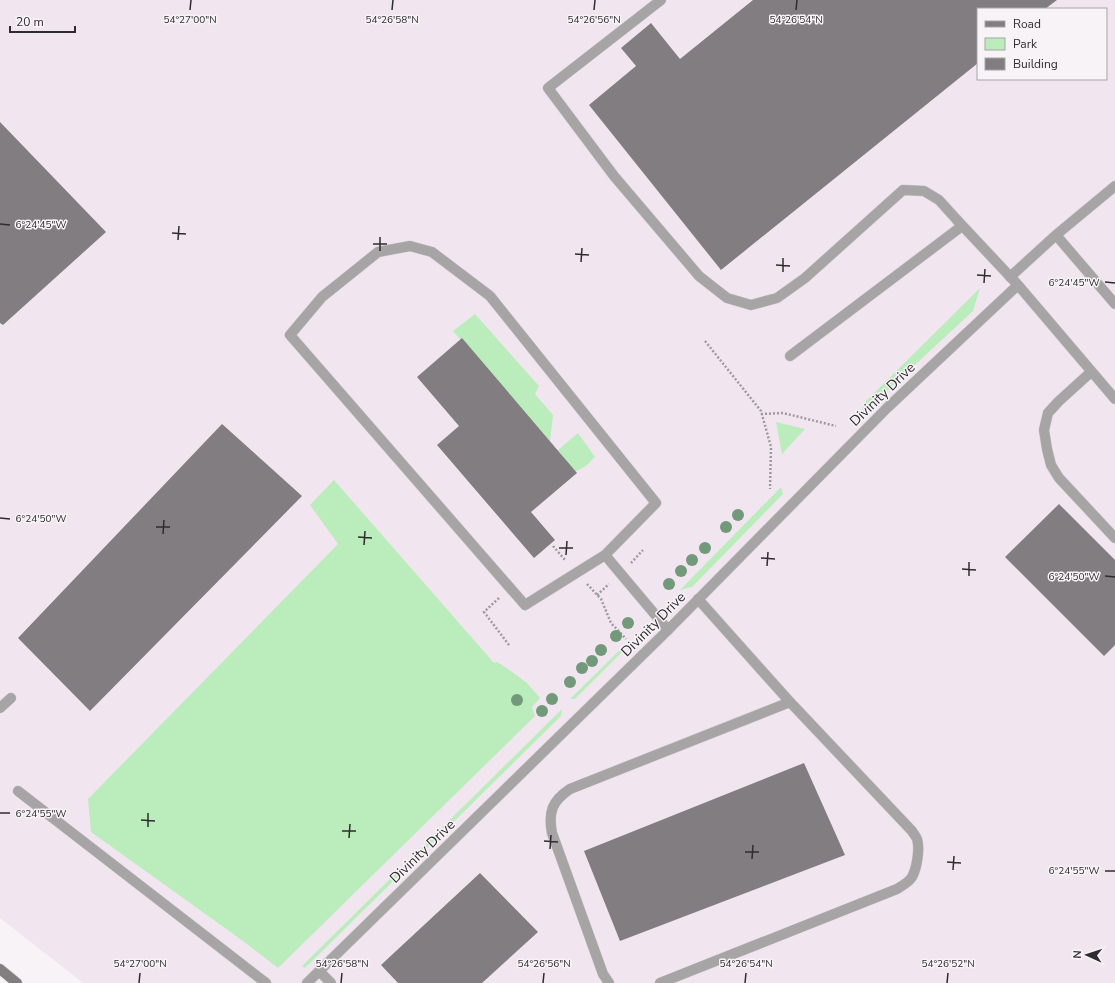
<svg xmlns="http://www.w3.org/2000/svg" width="1115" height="983" font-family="'Nunito Sans',sans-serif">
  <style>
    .built { fill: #f1e6f0; fill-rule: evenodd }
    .green { fill: #bbecbb }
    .building { fill: #817d80 }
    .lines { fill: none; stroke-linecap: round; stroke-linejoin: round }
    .lane-casing { stroke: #d4cfd3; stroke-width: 11 }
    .street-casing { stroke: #d4cfd3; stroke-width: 11 }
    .secondary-casing { stroke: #d4cfd3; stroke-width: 11 }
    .path { stroke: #9e9b9e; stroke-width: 2.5; stroke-dasharray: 2 2; stroke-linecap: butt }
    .lane { stroke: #a7a4a6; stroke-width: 10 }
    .street { stroke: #a7a4a6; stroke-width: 10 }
    .secondary { stroke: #817e80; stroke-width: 10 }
    .tree { fill: #72997a }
    .ticks { fill: none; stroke: #2e2c2e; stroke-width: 1.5 }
    .labels { text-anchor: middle; stroke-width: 3; stroke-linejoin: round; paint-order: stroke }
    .street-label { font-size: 14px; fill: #2e2c2e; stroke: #f8f3f7 }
    .ticks-label { font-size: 10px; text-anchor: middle; fill: #2e2c2e; stroke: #f8f3f7; stroke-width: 3; stroke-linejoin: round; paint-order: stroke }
  </style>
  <rect width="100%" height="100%" fill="#f8f3f7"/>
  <path class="built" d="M0,0H1115V983H83L0,918ZM978,9H1106V79H978Z"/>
  <path class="green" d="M980,288L973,311L862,414L863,404Z
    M475,314L539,386L535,394L553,415L550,441L453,331Z
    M776,422L805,429L782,454Z
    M578,433L595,457L586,466L574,472L558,450Z
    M334,480L494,663L497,662L508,669L527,683L540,698L532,707L535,716L278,968L243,941L91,832L88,799L338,544L310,505Z
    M781,487L783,494L692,587L680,590Z
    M628,642L630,644L575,699H570Z
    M562,709L561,716L305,968L302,966Z"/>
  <path class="building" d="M753,0H1057L1045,9H978V63L721,270L589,105L636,66L621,48L651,23L680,59Z
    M0,122L106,232L3,325L0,323Z
    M462,338L577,473L531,512L555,540L534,558L437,445L459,426L417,377Z
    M222,424L302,496L90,711L18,638Z
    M1059,504L1115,560V645L1104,656L1005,557Z
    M804,763L845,855L620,941L584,851Z
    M480,873L538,932L482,983H398L381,965Z"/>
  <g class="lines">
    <defs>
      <path id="lane" d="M661,0L548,88L614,176L699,276L727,298L751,305L777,298L805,278L903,190L924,191L939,200L957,220
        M1056,235L1115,304
        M1010,277L1056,235L1115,186
        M790,356L962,226
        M1091,372L1059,401L1048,413L1044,430L1047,449L1051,465L1059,478L1115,538
        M605,555L525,605L290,335L322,297L378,252L410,246L432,252L490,296L656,503L605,555L668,630
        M0,708L11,698
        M18,791L266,983
        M319,971L331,983
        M609,983L603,974L552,833C548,812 552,801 570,789L790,702
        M660,983L897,889C902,886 909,882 912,877C917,868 920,848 917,839C916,836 913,833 912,831L790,702L698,599"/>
      <path id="street" d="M957,220L1018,285L1115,399
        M307,983L668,630L887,408L1018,285"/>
      <path id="secondary" d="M0,969L17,983"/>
    </defs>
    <use href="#lane" class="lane-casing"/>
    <use href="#street" class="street-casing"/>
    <use href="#secondary" class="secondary-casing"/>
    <path class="path" d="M705,341L761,411L771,447L770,489
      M761,414L783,413L836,426
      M553,546L566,561
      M631,563L643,550
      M587,584L601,599L611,623L626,639
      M597,595L609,584
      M499,598L484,612L509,645"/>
    <use href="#lane" class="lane"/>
    <use href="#street" class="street"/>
    <use href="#secondary" class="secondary"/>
  </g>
  <g class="tree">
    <circle cx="738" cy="515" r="6"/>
    <circle cx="726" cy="527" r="6"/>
    <circle cx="705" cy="548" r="6"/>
    <circle cx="692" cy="560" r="6"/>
    <circle cx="681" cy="571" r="6"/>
    <circle cx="669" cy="584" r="6"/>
    <circle cx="628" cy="623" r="6"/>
    <circle cx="616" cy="636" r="6"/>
    <circle cx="601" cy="650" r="6"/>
    <circle cx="592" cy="661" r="6"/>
    <circle cx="582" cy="668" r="6"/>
    <circle cx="570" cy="682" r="6"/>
    <circle cx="552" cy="699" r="6"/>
    <circle cx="517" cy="700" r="6"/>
    <circle cx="542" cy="711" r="6"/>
  </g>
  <path class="ticks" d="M190,10L191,0M392,10L393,0M594,10L595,0M796,10L797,0M0,224L10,225M172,233L186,234M178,240L179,226M373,244H387M380,251V237M575,254L589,255M581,262L582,248M776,265L790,266M783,272V258M977,275L991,276M1105,282L1115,283M984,283L985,269M0,518L10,519M156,527H170M163,534L164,520M358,537L372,538M364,545L365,531M559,548H573M566,555L567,541M761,558L775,559M767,566L768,552M962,569L976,570M969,576V562M1105,576L1115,577M0,813H10M141,820L155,821M148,827V813M342,831H356M349,838L350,824M544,841L558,842M550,849L551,835M745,852H759M752,859L753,845M947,862L961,863M953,870L954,856M1105,871H1115M139,983L140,973M341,983L342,973M543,983L544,973M745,983L746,973M947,983L948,973"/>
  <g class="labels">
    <g class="street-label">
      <text transform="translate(882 394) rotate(-44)" y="5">Divinity Drive</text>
      <text transform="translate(653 624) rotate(-45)" y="5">Divinity Drive</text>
      <text transform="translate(422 851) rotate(-44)" y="5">Divinity Drive</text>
    </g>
  </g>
  <g class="ticks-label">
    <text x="190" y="23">54°27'00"N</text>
    <text x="392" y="23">54°26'58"N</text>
    <text x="594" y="23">54°26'56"N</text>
    <text x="796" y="23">54°26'54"N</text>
    <text x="41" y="228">6°24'45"W</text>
    <text x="1074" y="286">6°24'45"W</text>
    <text x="41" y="522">6°24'50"W</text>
    <text x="1074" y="580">6°24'50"W</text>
    <text x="41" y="817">6°24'55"W</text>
    <text x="1074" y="874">6°24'55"W</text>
    <text x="140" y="967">54°27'00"N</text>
    <text x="342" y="967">54°26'58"N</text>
    <text x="544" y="967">54°26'56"N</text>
    <text x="746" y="967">54°26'54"N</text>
    <text x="948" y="967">54°26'52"N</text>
  </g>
  <rect x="977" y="8" width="130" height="72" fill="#f8f3f7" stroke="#a7a3a7"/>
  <rect x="985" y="21" width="20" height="6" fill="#817e80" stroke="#a7a3a7"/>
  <text x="1013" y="28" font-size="12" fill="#2e2c2e">Road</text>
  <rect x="985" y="38" width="20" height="12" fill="#bbecbb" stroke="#a7a3a7"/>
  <text x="1013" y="48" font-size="12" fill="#2e2c2e">Park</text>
  <rect x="985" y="58" width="20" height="12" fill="#817d80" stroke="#a7a3a7"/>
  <text x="1013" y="68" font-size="12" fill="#2e2c2e">Building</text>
  <g transform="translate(1087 955) rotate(273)" stroke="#f8f3f7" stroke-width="3" paint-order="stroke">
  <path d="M0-3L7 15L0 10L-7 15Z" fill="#2e2c2e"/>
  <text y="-6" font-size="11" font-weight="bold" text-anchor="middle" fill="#2e2c2e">N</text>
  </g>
  <path d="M10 26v6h65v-6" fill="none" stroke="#2e2c2e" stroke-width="2"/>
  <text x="16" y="26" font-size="12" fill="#2e2c2e" stroke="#f8f3f7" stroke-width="3" paint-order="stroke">20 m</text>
</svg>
